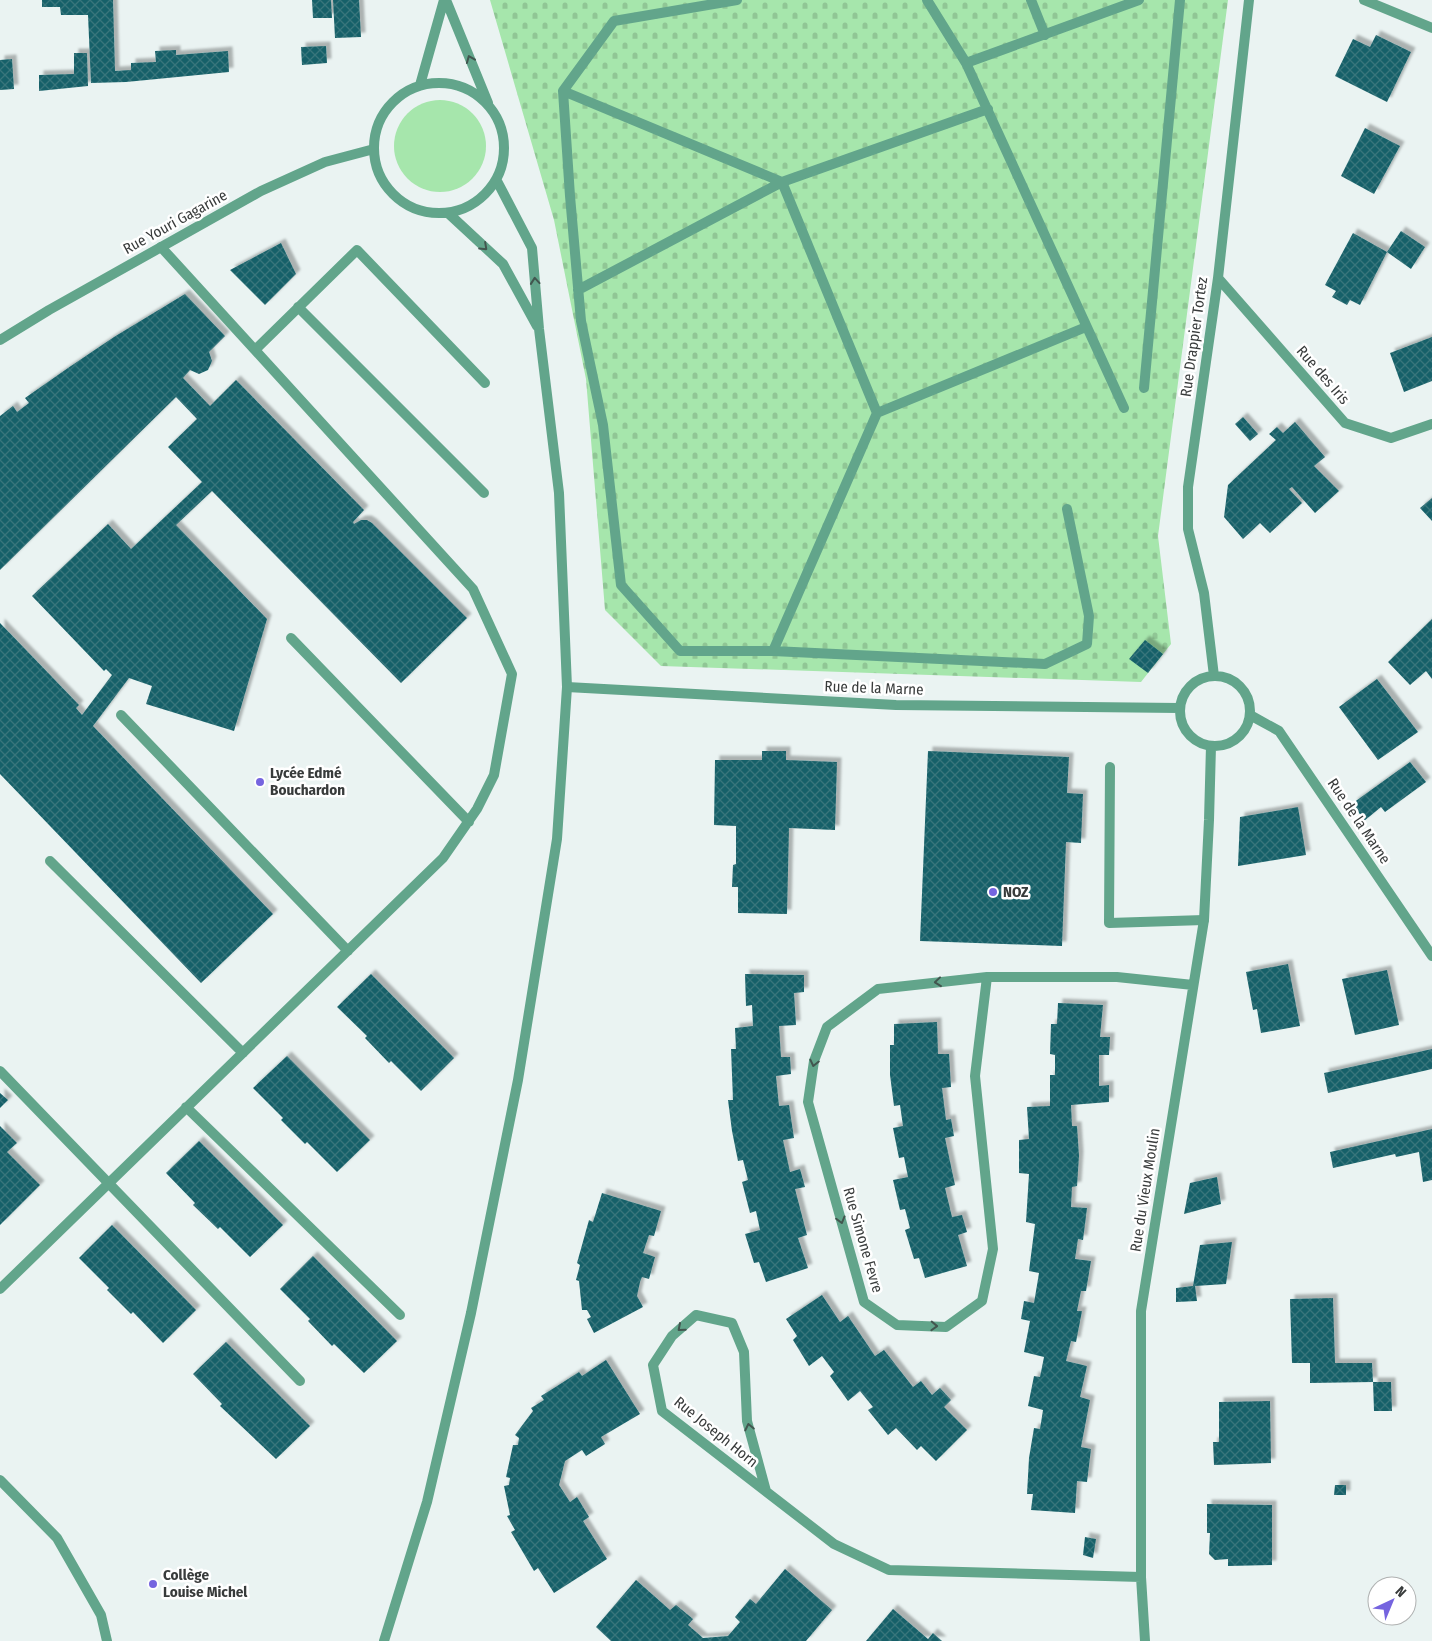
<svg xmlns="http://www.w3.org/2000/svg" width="1432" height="1641" font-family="'Fira Sans Condensed',sans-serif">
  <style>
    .grass { fill: #a6e6ac }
    .cemetery { fill: url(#cemetery-stones) }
    .building { fill: url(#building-cross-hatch); filter: url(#shadow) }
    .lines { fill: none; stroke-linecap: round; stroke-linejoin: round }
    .service { stroke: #62a58b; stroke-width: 10 }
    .minor { stroke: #62a58b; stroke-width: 10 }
    .tertiary { stroke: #62a58b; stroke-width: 10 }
    .oneway { stroke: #42564f }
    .poi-dot { fill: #7564df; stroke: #fff; stroke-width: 2 }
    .labels { text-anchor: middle; stroke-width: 5; stroke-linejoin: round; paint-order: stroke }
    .street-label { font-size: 15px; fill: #383b3b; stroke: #fff }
    .poi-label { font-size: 15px; font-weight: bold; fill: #383b3b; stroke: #fff; text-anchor: start }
  </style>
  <defs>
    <pattern id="cemetery-stones" width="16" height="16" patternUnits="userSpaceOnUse" patternTransform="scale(1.25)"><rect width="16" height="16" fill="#a6e6ac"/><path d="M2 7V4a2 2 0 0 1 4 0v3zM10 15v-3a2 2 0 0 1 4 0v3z" fill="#90c695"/></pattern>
    <pattern id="building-cross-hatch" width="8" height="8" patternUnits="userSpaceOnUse" patternTransform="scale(1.25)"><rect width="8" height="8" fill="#176169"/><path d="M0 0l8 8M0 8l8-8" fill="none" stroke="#39757b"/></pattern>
    <filter id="shadow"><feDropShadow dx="4.5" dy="-4.5" stdDeviation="1" flood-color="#0004"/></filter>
  </defs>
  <rect width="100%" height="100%" fill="#eaf3f2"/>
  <path class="grass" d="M394 146a46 46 0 1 1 92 0a46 46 0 1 1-92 0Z"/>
  <path class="cemetery" d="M490,0H1228L1158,536L1171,644L1141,682L661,666L605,610L586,379L554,220Z"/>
  <path class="building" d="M42,0H113L115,71L131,70V63L156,62L155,51L176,50V55L228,51L229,72L126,82L91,83L88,15H61L60,7H42Z
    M312,0H331L332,18H313Z
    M333,0H359L361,37L335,38Z
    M1376,35L1411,52L1387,102L1335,76L1353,39L1370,47Z
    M326,46L327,63L302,65L301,47Z
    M74,53H87L88,86L39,91V75L74,74Z
    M12,59L14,89L0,90V60Z
    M1365,128L1400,146L1374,194L1341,176Z
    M1401,231L1425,247L1411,269L1387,252Z
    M1353,233L1387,252L1360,305L1350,300L1347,305L1332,297L1336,291L1325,285Z
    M281,243L296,274L265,305L230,270Z
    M185,294L225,336L209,352L212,361L208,370L199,374L190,370L183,378L210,406L236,380L364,510L353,522L354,524L361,520H367L372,523L467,618L401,683L212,491L176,525L267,619L234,731L146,704L152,686L129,678L93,726L273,914L201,983L0,774V623L79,705L76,708L82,715L112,675L106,669L104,671L32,596L108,524L131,549L202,482L168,447L197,419L176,397L0,570V416L13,406L17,412L29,403L25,398L68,368L114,337Z
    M1432,337V381L1404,392L1390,353Z
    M1243,417L1258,434L1250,441L1235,424Z
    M1295,422L1325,457L1314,466L1339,491L1315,513L1292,487L1289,489L1302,503L1270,533L1260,523L1243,539L1224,517L1228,485L1276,440L1269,434L1277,427L1283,433Z
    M1432,498V521L1420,508Z
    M1432,619V679L1426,671L1410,685L1388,662Z
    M1145,640L1163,654L1148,673L1129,659Z
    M1377,679L1418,732L1378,760L1339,707Z
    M762,751H786V760L837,762L835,830L789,828L787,914L738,913V887H732L733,865L736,864V826L714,825L715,760H762Z
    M928,751L1069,757L1067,793L1083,794L1081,843L1066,842L1062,946L920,941Z
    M1410,762L1426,782L1385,812L1381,807L1364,821L1353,803Z
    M1298,807L1306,855L1238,866L1240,817Z
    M1288,964L1300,1026L1261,1033L1257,1009L1253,1010L1246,972Z
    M1387,970L1399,1025L1355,1035L1342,979Z
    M371,974L454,1058L421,1091L391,1061L389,1063L365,1038L367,1036L337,1007Z
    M745,974L804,975V992L794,993L796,1025L779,1026L781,1057H790L791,1074L776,1076L779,1106L789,1105L794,1138L783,1140L790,1172L800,1169L805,1187L795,1189L807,1235L798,1238L808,1268L766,1282L759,1262L754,1263L745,1234L760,1230L756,1211L750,1213L742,1182L748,1180L743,1160L738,1161L732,1131L728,1100H733L731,1049H736L735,1028L753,1026L752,1005L746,1006Z
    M1058,1003L1103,1005L1100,1037H1110L1109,1055H1099V1086L1109,1085V1102L1071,1105L1072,1126H1077L1079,1156L1077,1186L1072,1187L1071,1207L1087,1208L1083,1240L1078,1239L1075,1259L1091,1261L1086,1291H1081L1077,1311H1082L1076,1342L1071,1341L1066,1361L1087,1366L1080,1397L1090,1400L1081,1447L1091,1449L1087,1482L1077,1481L1075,1513L1031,1510L1033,1494H1027L1029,1458L1034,1428L1040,1429L1043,1410L1028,1406L1034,1376L1040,1377L1044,1357L1024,1352L1030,1321L1021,1319L1024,1301L1034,1303L1039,1273L1029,1271L1035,1224L1026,1222L1029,1174L1019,1173V1140L1029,1139L1027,1107L1050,1106V1075H1055V1055L1050,1054L1051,1024H1057Z
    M937,1022L938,1054H949L951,1087L942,1088L946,1120L951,1119L954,1136L945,1138L955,1185L945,1188L952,1217L962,1215L967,1232L958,1235L967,1266L925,1278L919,1258L914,1259L905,1230L910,1228L905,1209L900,1210L893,1180L908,1177L904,1157L899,1158L893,1128L903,1126L900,1105L894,1106L890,1075V1045H894V1024Z
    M1432,1049V1069L1328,1093L1324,1073Z
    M287,1056L370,1140L337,1172L307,1142L305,1144L281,1120L283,1118L253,1088Z
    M0,1093L8,1100L0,1108Z
    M0,1126L17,1143L7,1152L40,1185L0,1225Z
    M1432,1129V1180L1423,1182L1419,1152L1396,1157L1395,1154L1333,1168L1330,1152Z
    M199,1141L283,1225L250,1257L220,1227L218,1229L193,1205L195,1203L166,1173Z
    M1217,1177L1221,1204L1184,1214L1190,1183Z
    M602,1193L661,1211L654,1236L649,1235L643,1253L655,1257L649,1279L642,1277L640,1282L637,1296L643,1307L594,1333L587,1319L591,1317L587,1310H582L579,1281L576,1280L580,1265L577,1263L589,1220L593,1222Z
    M112,1225L196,1310L163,1343L133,1312L131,1314L107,1290L109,1288L79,1258Z
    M1232,1242L1226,1284L1195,1286L1197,1301L1176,1302V1288L1193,1286L1200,1245Z
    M313,1256L397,1341L364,1373L334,1344L332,1346L308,1321L310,1319L280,1289Z
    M822,1295L840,1322L848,1316L875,1356L884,1350L913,1387L921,1381L932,1395L940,1388L951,1400L944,1407L967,1430L936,1461L921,1446L917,1450L896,1428L888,1435L868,1410L873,1407L860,1391L848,1401L830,1376L834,1372L822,1356L809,1366L793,1340L797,1336L786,1319Z
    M1333,1298L1335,1363H1372L1373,1382H1391L1392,1411H1374L1373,1382L1310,1383V1363H1292L1290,1299Z
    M226,1342L310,1426L276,1459L220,1406L222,1404L193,1374Z
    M606,1360L640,1414L601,1437L605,1444L586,1456L582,1450L565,1461L559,1485L570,1502L577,1497L589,1517L583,1521L607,1559L554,1593L538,1568L534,1571L511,1532L515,1530L507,1516L510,1515L504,1486L509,1485L510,1478L506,1477L513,1445H518L519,1438L515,1435L533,1411L531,1408L544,1400L541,1396L554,1388L579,1372L582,1376Z
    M1270,1401L1271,1463L1214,1465L1213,1442H1219V1402Z
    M1335,1485H1346V1495H1334Z
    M1207,1504L1272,1505V1565L1228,1566V1559L1215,1560L1209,1554L1210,1533H1207Z
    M1085,1537L1096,1539L1093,1558L1083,1555Z
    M785,1569L832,1610L806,1641H611L596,1627L636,1580L670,1610L676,1605L693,1619L688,1625L703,1638L728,1636L740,1622L735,1617L750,1599L756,1604Z
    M893,1609L928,1639L933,1633L942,1641H866Z"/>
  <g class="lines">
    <path class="service" d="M737,0L614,21L563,91L570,196L581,321L603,425L621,585L680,651H773L877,413L1086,327
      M927,0L966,63
      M1031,0L1045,35
      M563,91L782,182L877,413
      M578,290L782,182L988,109
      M298,307L484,493
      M255,350L357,250L485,383
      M1144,388L1180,0
      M1124,408L966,63L1139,0
      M291,638L469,822
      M773,651L1045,664L1087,644L1089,616L1067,509
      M121,715L348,951
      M1110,767L1109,923L1204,920
      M50,861L243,1053
      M0,1071L300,1381
      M186,1107L400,1315
      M0,1289L443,858L477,809L494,775L512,674L473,589L161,247
      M0,1480L57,1538L101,1615L107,1641"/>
    <path class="minor" d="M1364,0L1432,28
      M1218,278L1345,423L1391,438L1432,424
      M0,340L49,310L261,191L325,162L374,149
      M1180 711a35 35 0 1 1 70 0a35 35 0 1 1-70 0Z
      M1214,676L1204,593L1188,529V487L1218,278L1249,0
      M567,687L896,705L1179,708
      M1250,715L1279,731L1432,956
      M987,977L975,1076L993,1249L982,1301L946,1327L897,1325L864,1302L808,1102L814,1061L827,1027L878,989L987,977H1117L1193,985
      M766,1491L747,1421L744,1352L732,1323L696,1315L672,1336L653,1365L662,1411L834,1544L889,1570L1141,1577
      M1145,1641L1141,1577V1311L1204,920L1209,820L1211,746"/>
    <path class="tertiary" d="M446,0L488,103
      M374 148a65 65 0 1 1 130 0a65 65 0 1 1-130 0Z
      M420,85L444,0
      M448,213L503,264L537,326
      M384,1641L427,1502L471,1313L518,1080L557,839L567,687L559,493L539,329L532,248L497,181"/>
  </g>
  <defs><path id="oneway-chevron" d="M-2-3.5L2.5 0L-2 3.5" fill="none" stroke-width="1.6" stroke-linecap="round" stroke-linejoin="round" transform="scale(1.25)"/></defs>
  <g class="oneway">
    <use href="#oneway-chevron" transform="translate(470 59) rotate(-112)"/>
    <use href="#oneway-chevron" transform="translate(484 247) rotate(43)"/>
    <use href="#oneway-chevron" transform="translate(535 281) rotate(-95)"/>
    <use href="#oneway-chevron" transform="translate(938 982) rotate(174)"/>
    <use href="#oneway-chevron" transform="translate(814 1063) rotate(103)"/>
    <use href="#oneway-chevron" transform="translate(841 1220) rotate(75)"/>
    <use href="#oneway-chevron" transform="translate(934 1326) rotate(2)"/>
    <use href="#oneway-chevron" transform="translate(681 1328) rotate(139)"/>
    <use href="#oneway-chevron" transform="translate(749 1427) rotate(-102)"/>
  </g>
  <g class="poi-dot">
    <circle cx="260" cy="782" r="5"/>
    <circle cx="993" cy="892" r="5"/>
    <circle cx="153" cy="1584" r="5"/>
  </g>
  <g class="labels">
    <g class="street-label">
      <text transform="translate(175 222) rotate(-29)" y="5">Rue Youri Gagarine</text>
      <text transform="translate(1194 337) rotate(-82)" y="5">Rue Drappier Tortez</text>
      <text transform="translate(1323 375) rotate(49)" y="5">Rue des Iris</text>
      <text transform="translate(874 688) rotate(2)" y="5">Rue de la Marne</text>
      <text transform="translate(1359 821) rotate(56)" y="5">Rue de la Marne</text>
      <text transform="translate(1145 1190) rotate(-81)" y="5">Rue du Vieux Moulin</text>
      <text transform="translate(863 1240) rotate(74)" y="5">Rue Simone Fevre</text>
      <text transform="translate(716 1432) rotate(39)" y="5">Rue Joseph Horn</text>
    </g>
    <g class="poi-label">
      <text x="270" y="778">Lycée Edmé<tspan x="270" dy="17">Bouchardon</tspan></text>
      <text x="1003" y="897">NOZ</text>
      <text x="163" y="1580">Collège<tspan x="163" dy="17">Louise Michel</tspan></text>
    </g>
  </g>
  <g transform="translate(1392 1601) rotate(44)"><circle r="24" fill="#ffffff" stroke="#afb1b1"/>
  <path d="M0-4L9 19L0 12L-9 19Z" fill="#7564df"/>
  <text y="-8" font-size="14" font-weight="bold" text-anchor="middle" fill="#383b3b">N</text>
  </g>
</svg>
